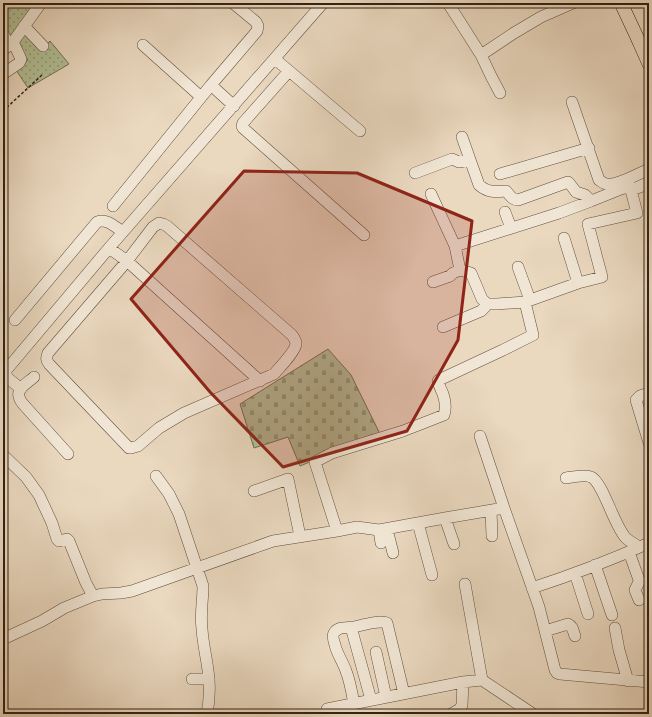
<svg xmlns="http://www.w3.org/2000/svg" width="652" height="717" font-family="Cardo,serif">
  <style>
    .grass { fill: url(#grass-dots); stroke: #727054 }
    .cemetery { fill: url(#cemetery-stones); stroke: #727054 }
    .lines { fill: none; stroke-linecap: round; stroke-linejoin: round }
    .minor-casing { stroke: #604f3e; stroke-width: 12 }
    .major-casing { stroke: #322113; stroke-width: 14 }
    .path { stroke: #322113; stroke-width: 1.5; stroke-dasharray: 3 2; stroke-linecap: butt }
    .minor { stroke: #f1e6d5; stroke-width: 11 }
    .major { stroke: #ead8bf; stroke-width: 13 }
    .marked { fill: #8f2418; fill-opacity: 0.2; stroke: #8f2418; stroke-width: 3; stroke-linejoin: round }
  </style>
  <defs>
    <pattern id="grass-dots" width="8" height="8" patternUnits="userSpaceOnUse"><rect width="8" height="8" fill="#b2bf95"/><path d="M2 2h.1M6 6h.1" fill="none" stroke="#919b78" stroke-width="1.8" stroke-linecap="round"/></pattern>
    <pattern id="cemetery-stones" width="16" height="16" patternUnits="userSpaceOnUse"><rect width="16" height="16" fill="#b2bf95"/><path d="M2 7V4a2 2 0 0 1 4 0v3zM10 15v-3a2 2 0 0 1 4 0v3z" fill="#919b78"/></pattern>
  </defs>
  <rect width="100%" height="100%" fill="#ead8bf"/>
  <filter id="stains"><feTurbulence type="fractalNoise" baseFrequency=".005" numOctaves="4"/><feColorMatrix values="0 0 0 0 .2 0 0 0 0 .09 0 0 0 0 .02 0 0 0 .5 -.17"/></filter>
  <radialGradient id="worn" r=".72"><stop offset=".6" stop-color="#630" stop-opacity="0"/><stop offset="1" stop-color="#630" stop-opacity=".3"/></radialGradient>
  <path class="grass" d="M3,3H42L27,31L42,49L50,41L69,64L28,88L16,70L28,60L15,42L3,50Z"/>
  <path class="cemetery" d="M328,349L351,375L381,436L332,453L300,466L288,437L254,448L240,404Z"/>
  <g class="lines">
    <defs>
      <path id="minor" d="M448,3L481,55L491,76L500,93
        M24,26L43,46
        M3,34L9,45
        M13,42L41,3
        M143,45L201,97
        M3,50L13,42L21,59L19,63L3,74
        M481,55L514,33L541,17L573,3
        M275,59L360,131
        M289,71L243,123L242,126L243,128L364,235
        M211,85L234,106
        M572,102L599,180C602,182 604,184 607,184C617,186 640,173 649,169
        M462,137L479,185C488,193 496,192 506,191C510,195 512,200 518,200L568,182L570,184L576,192L585,195L591,201L621,189L625,188H636L649,182
        M415,173L452,159L459,162L470,160
        M500,174L589,148
        M431,194L455,246L460,270L471,273L482,299L485,302V307L481,311L443,327
        M113,206L211,85L257,31L258,26L256,22L233,3
        M505,212L511,228
        M159,223L163,224L167,226L292,335C294,338 296,340 296,344C295,352 279,368 274,374L184,413L159,428L138,446L131,448H129L49,364C46,360 46,358 48,353L127,261L153,227Z
        M455,246L559,213L591,201
        M109,248L127,261L260,381
        M518,267L530,300
        M433,282L450,276L453,273L460,270
        M578,283L602,277L588,224L637,213L631,190L640,187
        M485,302L488,304H497L525,302L578,283L564,238
        M15,320L97,222C107,218 115,227 123,232
        M3,374L109,248L323,3
        M3,374L21,389
        M34,377C24,386 12,390 23,404L68,454
        M649,393L640,396L636,400L649,443
        M3,455L26,477L39,495L52,523L57,539L59,541L67,539L69,541L86,583L93,596
        M156,476L169,494L179,514L203,586C203,600 200,614 202,629C203,646 208,663 209,680C210,692 209,703 207,714
        M566,478C572,477 585,474 591,477C603,482 614,526 626,538C630,542 635,544 639,547
        M254,491L288,479L300,536
        M504,508L539,607L555,670L557,673L560,674L649,682
        M491,511L492,536
        M445,518L454,544
        M418,523L432,575
        M387,529L393,553
        M379,530L381,543
        M337,531L315,462L332,453L403,431L444,415C446,409 445,400 443,394C441,389 439,386 438,381L439,380L503,350L533,335L525,302
        M629,552L639,580V582L635,590L639,600
        M595,565L612,615
        M575,573L588,614
        M465,584L482,680L533,714
        M532,588C572,575 611,560 649,543
        M351,627L371,700
        M615,628L619,650L628,681
        M545,631L568,624C573,626 573,631 575,636
        M3,639L42,621L64,608L93,596L102,594L121,593L132,591L273,541L337,531L357,527L379,530L445,518L504,508L480,436
        M376,652L386,697
        M192,679H204L209,678
        M354,704C352,693 350,681 346,671C343,662 337,654 335,645C334,642 332,636 334,633C338,626 347,628 354,627C363,625 379,620 387,623L404,694
        M327,709L463,682L482,680
        M451,714L460,709L462,705L463,682"/>
      <path id="major" d="M621,3L636,35L649,64"/>
    </defs>
    <use href="#minor" class="minor-casing"/>
    <use href="#major" class="major-casing"/>
    <path class="path" d="M3,111L43,74"/>
    <use href="#minor" class="minor"/>
    <use href="#major" class="major"/>
  </g>
  <path class="marked" d="M244,171L357,173L472,221L458,340L407,431L283,467L210,392L131,299Z"/>
  <rect width="652" height="717" fill="none" stroke="#ead8bf" stroke-width="16"/>
  <rect x="4" y="4" width="644" height="709" fill="none" stroke="#322113" stroke-width="2"/>
  <rect x="8" y="8" width="636" height="701" fill="none" stroke="#322113"/>
  <rect width="100%" height="100%" filter="url(#stains)"/>
  <rect width="100%" height="100%" fill="url(#worn)"/>
</svg>
